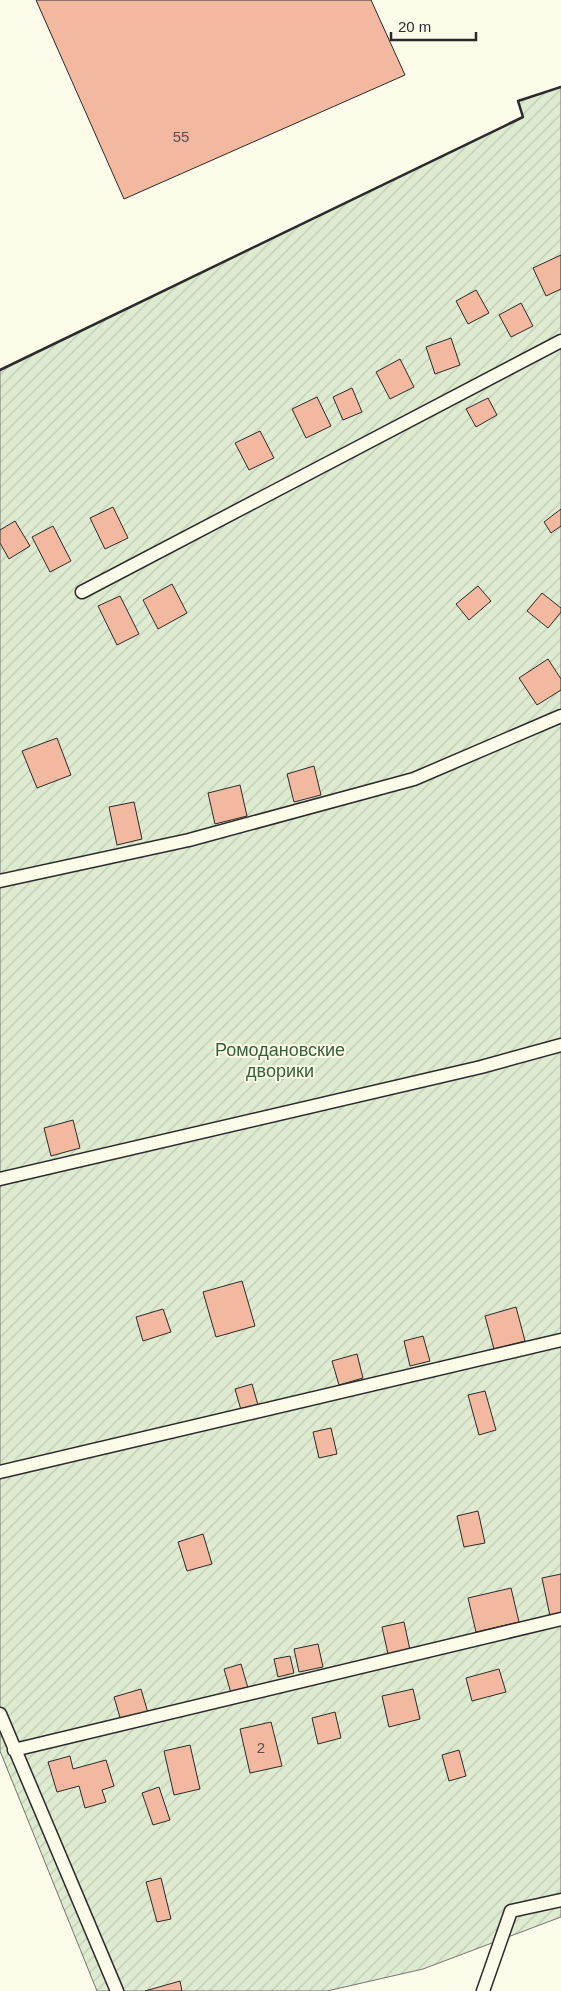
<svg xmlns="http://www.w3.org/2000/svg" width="561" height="1991" font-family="Arial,sans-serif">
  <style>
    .garden { fill: url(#garden-furrows); stroke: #74746e }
    .building { fill: #f2b8a0; stroke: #2b2b2b }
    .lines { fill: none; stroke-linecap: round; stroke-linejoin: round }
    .service-casing { stroke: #2b2b2b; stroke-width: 15 }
    .service { stroke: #fdfbea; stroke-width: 12 }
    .wall { stroke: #2b2b2b; stroke-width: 2.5 }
    .labels { text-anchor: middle; stroke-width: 4; stroke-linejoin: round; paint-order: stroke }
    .number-label { font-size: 15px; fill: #5d4e48 }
    .park-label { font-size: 18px; fill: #34623c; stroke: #fdfbea }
  </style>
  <defs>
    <pattern id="garden-furrows" width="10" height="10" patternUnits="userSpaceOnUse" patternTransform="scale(1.25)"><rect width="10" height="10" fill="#deebd1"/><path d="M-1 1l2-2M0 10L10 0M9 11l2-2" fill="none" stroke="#bfcab4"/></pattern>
  </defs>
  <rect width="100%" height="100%" fill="#fdfbea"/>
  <path class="garden" d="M561,87V1917L423,1969L327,1991H97L0,1751V370L523,117L518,101Z"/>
  <path class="building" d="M36,0H371L405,75L124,199Z
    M561,255V289L546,296L533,268Z
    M476,290L489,313L468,324L456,301Z
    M521,303L533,326L511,337L499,315Z
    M451,338L460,365L435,374L426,347Z
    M400,359L414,387L390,399L376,372Z
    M352,388L362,412L343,420L333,397Z
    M317,397L331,426L306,438L292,409Z
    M488,398L497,415L476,427L466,409Z
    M260,431L274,458L249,470L235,443Z
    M113,507L128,538L105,549L90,518Z
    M561,509V526L551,533L544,522Z
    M15,521L30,546L9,559L0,543V530Z
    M53,526L71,561L50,572L32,537Z
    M172,584L187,613L158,629L143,600Z
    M478,586L491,601L469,620L456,604Z
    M542,593L561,608V612L548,628L527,611Z
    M120,596L139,634L117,645L98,606Z
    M548,659L561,679V690L537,705L519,678Z
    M57,738L71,775L37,788L22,751Z
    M314,766L321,795L294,802L287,774Z
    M240,785L247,816L215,824L208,793Z
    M134,802L142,839L117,845L109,807Z
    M73,1120L80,1148L51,1156L44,1128Z
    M242,1281L255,1326L216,1337L203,1292Z
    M516,1307L525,1341L494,1349L485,1316Z
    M163,1309L171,1332L143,1341L136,1317Z
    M423,1336L430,1361L410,1366L404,1341Z
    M357,1354L363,1378L339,1385L332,1361Z
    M252,1384L258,1405L241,1410L235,1389Z
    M485,1391L496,1430L479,1435L468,1395Z
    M331,1428L337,1454L319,1458L313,1432Z
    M478,1511L485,1543L464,1547L457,1516Z
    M203,1534L212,1564L187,1571L178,1542Z
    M561,1574V1614L550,1616L542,1578Z
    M511,1588L519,1622L476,1632L468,1598Z
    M404,1622L410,1650L388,1654L382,1627Z
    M318,1644L323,1667L299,1672L294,1649Z
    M290,1656L294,1673L278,1677L274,1659Z
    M241,1664L248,1688L231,1693L224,1669Z
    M499,1669L506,1692L472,1701L466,1678Z
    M141,1689L148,1713L121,1721L114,1697Z
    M413,1689L420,1719L389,1727L382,1696Z
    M335,1712L341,1738L318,1744L312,1718Z
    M271,1722L282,1766L250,1773L240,1729Z
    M190,1745L200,1789L174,1795L164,1751Z
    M459,1750L466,1776L449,1781L442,1755Z
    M70,1756L73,1769L106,1760L114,1786L102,1790L106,1802L85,1808L79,1786L57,1792L48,1762Z
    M159,1787L170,1820L153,1825L142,1793Z
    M161,1878L171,1919L157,1922L146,1882Z
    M180,1981L182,1991H145Z"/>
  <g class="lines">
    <defs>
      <path id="service" d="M82,592L561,341
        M0,881L189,840L414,779L561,716
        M0,1179L481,1067L561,1045
        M0,1472L561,1340
        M0,1714L117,1991
        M14,1750L561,1619
        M483,1991L511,1911L561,1900"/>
    </defs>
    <use href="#service" class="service-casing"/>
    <use href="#service" class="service"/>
    <path class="wall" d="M0,370L523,117L518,101L561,87"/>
  </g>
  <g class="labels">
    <g class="number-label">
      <text x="181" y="142">55</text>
      <text x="261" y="1753">2</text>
    </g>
    <g class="park-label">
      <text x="280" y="1056">Ромодановские<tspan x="280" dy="21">дворики</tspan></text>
    </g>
  </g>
  <path d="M391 32v8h85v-8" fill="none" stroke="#2b2b2b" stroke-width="2.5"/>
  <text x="398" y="32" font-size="15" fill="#2b2b2b" stroke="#fdfbea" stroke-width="4" paint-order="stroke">20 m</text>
</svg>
